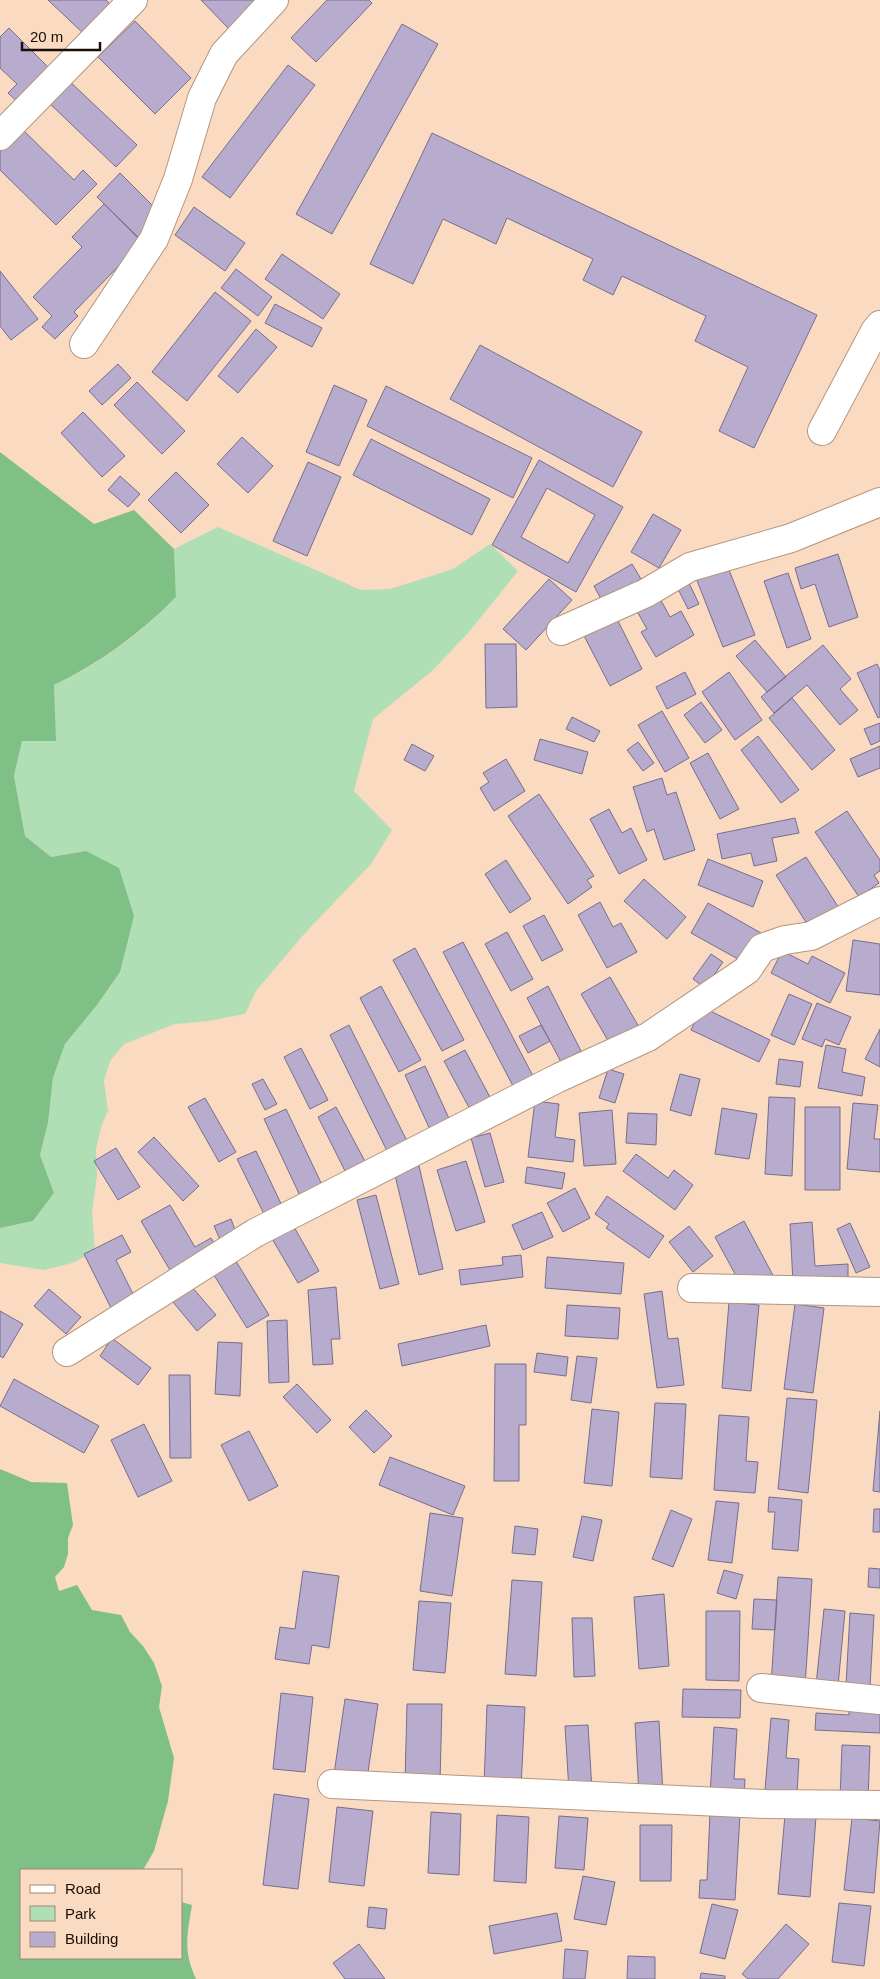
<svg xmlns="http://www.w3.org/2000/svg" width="880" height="1979" font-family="Arial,sans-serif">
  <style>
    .green { fill: #b0dfb5 }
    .forest { fill: #7fc087 }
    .building { fill: #b8acce; stroke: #786d8c; fill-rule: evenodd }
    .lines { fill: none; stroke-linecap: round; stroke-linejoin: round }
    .minor-casing { stroke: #b4967f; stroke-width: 30 }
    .minor { stroke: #fff; stroke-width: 28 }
  </style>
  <rect width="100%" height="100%" fill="#fadac1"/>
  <path class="green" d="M218,527L361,590L390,589L453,569L490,544L518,571L468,633L432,671L373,719L354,791L392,830L371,864L305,933L256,991L245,1014L208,1021L175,1024L124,1044L110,1061L104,1081L108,1111L102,1124L96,1149L97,1176L92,1212L95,1252L72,1263L44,1270L0,1263V1228L33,1221L54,1193L40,1155L48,1123L53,1078L65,1044L97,1005L120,972L86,851L51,857L25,836L14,776L22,741H55L54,685C100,664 141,633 176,597L174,549Z"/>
  <path class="forest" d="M0,452L94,524L134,510L174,549L176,597C141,633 100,663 54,685L56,741H22L14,776L25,836L51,857L86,851L119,868L134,916L120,972L97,1005L65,1044L53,1078L48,1123L40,1155L54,1193L33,1221L0,1228Z
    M0,1469L31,1482L67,1483L73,1525L68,1538V1554L64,1567L55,1577L59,1591L77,1585L92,1610L121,1615L130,1632L143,1646L154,1663L162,1686L159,1707L174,1758L168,1801L154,1851L143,1870H21V1958H181V1902L192,1905C187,1935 183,1951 196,1979H0Z"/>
  <path class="building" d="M48,0H106L113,7L85,35Z
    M201,0H258L229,29Z
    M327,0H369L372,3L316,62L291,38Z
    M135,21L191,78L155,114L98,57Z
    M402,24L438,44L332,234L296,214Z
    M9,28L54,73L21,105L8,93L17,84L0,68V37Z
    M288,65L315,85L230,198L202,177Z
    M66,78L137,145L116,167L46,100Z
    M21,128L74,180L83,170L97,184L56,225L0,170V149Z
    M432,133L817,315L754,448L719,431L748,367L695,341L706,316L622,276L613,295L583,280L593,259L507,218L496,244L443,219L413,284L370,264Z
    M120,173L162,215L139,238L97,197Z
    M104,204L142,242L74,312L78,316L55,339L42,327L52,316L33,297L82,247L72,237Z
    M194,207L245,243L225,271L175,235Z
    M282,254L340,294L323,319L265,279Z
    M236,269L272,297L258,316L221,288Z
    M0,271L38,319L11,340L0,326Z
    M215,292L251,321L187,401L152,372Z
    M275,304L322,328L312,347L265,323Z
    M256,329L277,347L238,393L218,376Z
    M480,345L642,432L613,487L450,399Z
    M118,364L131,378L102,405L89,391Z
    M137,382L185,431L162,454L114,405Z
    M334,385L367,400L339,466L306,452Z
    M386,386L532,458L513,498L367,426Z
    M83,412L125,456L102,477L61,433Z
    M242,437L273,466L248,493L217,464Z
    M371,439L490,499L472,535L353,475Z
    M539,460L623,507L576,592L492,545ZM547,488L595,515L568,563L521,537Z
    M308,462L341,477L307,556L273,541Z
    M176,472L209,505L181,533L148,500Z
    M120,476L140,494L128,507L108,490Z
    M653,514L681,530L659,568L631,552Z
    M838,554L858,617L829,627L815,584L801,589L795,568Z
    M632,564L641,579L602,601L594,586Z
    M727,565L755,635L723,647L696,578Z
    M788,573L811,639L787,648L764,581Z
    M549,579L572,600L526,650L503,629Z
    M689,583L699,604L688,609L678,589Z
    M657,593L670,617L681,611L694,635L656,657L641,632L647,629L634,606Z
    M614,613L642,669L610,686L581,630Z
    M755,640L786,677L767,692L736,656Z
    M485,644H516L517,707L486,708Z
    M823,645L851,679L840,689L858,710L840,725L807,685L774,713L761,697Z
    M877,664L880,670V717L878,718L857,673Z
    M685,672L696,694L667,709L656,687Z
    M729,672L762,720L735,740L702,692Z
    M792,698L835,750L812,770L769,718Z
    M701,702L722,730L705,743L684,715Z
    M662,711L689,758L665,772L638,725Z
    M572,717L600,731L594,742L566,729Z
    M880,723V741L871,745L864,729Z
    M758,736L799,790L781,803L741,750Z
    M540,739L588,752L582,774L534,760Z
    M638,742L654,763L643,771L627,750Z
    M412,744L434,756L425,771L404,760Z
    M880,746V768L858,777L850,759Z
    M708,753L739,809L720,819L690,763Z
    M506,759L525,791L494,811L480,788L489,782L483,773Z
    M662,778L667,795L676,792L695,850L664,860L654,829L647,832L633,787Z
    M539,794L594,876L587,880L592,887L568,904L508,816Z
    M609,809L622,833L631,828L647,860L619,874L590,819Z
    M847,811L880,860V871L874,875L879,883L859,897L815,832Z
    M795,818L799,833L772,838L777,861L754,866L751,853L722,859L717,834Z
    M806,857L839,908L809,927L776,875Z
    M708,859L763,881L753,907L698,885Z
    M506,860L531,899L510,913L485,874Z
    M644,879L686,917L667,939L624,901Z
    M600,902L613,927L621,923L637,952L607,968L578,915Z
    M708,903L761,933L745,963L691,933Z
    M544,915L563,950L542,961L523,926Z
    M507,932L533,979L511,991L485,944Z
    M853,940L880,944V995L846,991Z
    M463,942L533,1076L513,1086L443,952Z
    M415,948L464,1040L442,1051L393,960Z
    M782,951L808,964L812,956L845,973L830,1003L771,973Z
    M711,954L723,962L705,988L693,979Z
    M610,977L639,1027L610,1044L581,994Z
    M381,986L421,1060L399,1072L360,998Z
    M548,986L581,1051L561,1062L527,998Z
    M789,994L812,1004L794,1045L771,1035Z
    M817,1003L851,1017L839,1045L825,1039L822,1047L802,1039Z
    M702,1007L770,1040L759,1062L691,1030Z
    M349,1025L409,1145L389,1155L330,1035Z
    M541,1025L550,1041L528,1053L519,1036Z
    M880,1029V1067L865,1059Z
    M826,1045L846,1049L842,1072L865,1077L862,1096L818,1088Z
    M301,1048L328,1100L310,1109L284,1057Z
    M465,1050L493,1103L473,1115L444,1061Z
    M779,1059L803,1062L800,1087L776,1084Z
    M425,1066L452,1125L432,1134L405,1075Z
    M608,1069L624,1074L615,1103L599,1098Z
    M680,1074L700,1079L691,1116L670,1110Z
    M263,1079L277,1104L265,1110L252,1084Z
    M769,1097L795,1098L792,1176L765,1174Z
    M205,1098L236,1152L219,1162L188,1107Z
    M535,1101L559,1104L555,1137L575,1140L573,1162L528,1157Z
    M853,1103L878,1105L874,1139H880V1172L847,1169Z
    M336,1107L368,1167L348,1177L318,1117Z
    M805,1107H840V1190H805Z
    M722,1108L757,1114L749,1159L715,1154Z
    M286,1109L324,1189L302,1200L264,1119Z
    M612,1110L616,1164L584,1166L579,1113Z
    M628,1113L657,1114L656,1145L626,1143Z
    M490,1133L504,1182L485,1187L471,1138Z
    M154,1137L199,1186L183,1201L138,1152Z
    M116,1148L140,1187L118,1200L94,1161Z
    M256,1151L284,1210L266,1218L237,1159Z
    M636,1154L668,1178L674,1170L693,1185L675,1210L623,1171Z
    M466,1161L485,1222L456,1231L437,1170Z
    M419,1166L443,1269L419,1275L394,1171Z
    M527,1167L565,1173L562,1189L525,1183Z
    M575,1188L590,1218L563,1232L547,1203Z
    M376,1195L399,1284L380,1289L357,1200Z
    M607,1196L664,1236L649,1258L606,1228L609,1224L595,1214Z
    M170,1205L195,1247L211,1238L219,1251L174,1277L141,1221Z
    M542,1212L553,1237L523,1250L512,1225Z
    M231,1219L237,1235L221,1242L214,1226Z
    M744,1221L776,1281L741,1285L715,1237Z
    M812,1222L815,1266L848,1264V1280L793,1283L790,1224Z
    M850,1223L870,1267L856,1273L837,1229Z
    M293,1225L319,1271L298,1283L271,1237Z
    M689,1226L713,1256L693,1272L669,1242Z
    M122,1235L131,1252L116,1260L136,1300L113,1312L84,1254Z
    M521,1255L523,1277L461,1285L459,1270L503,1265L502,1257Z
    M547,1257L624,1263L621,1294L545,1288Z
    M234,1258L269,1315L247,1328L212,1272Z
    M186,1280L216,1315L197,1331L168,1296Z
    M336,1287L340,1339H331L333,1364L313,1365L308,1290Z
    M49,1289L81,1317L66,1334L34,1306Z
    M662,1291L668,1339L678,1338L684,1385L657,1388L644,1294Z
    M729,1302L759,1305L751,1391L722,1388Z
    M795,1304L824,1308L813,1393L784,1389Z
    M567,1305L620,1308L618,1339L565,1336Z
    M0,1311L23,1324L3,1358L0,1356Z
    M287,1320L289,1382L269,1383L267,1321Z
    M486,1325L490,1346L402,1366L398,1344Z
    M112,1338L151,1368L138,1385L100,1356Z
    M218,1342L242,1343L240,1396L215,1394Z
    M537,1353L568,1357L566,1376L534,1372Z
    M577,1356L597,1358L591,1403L571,1400Z
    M495,1364H526V1425H519V1481H494Z
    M169,1375H190L191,1458H170Z
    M14,1379L99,1426L84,1453L0,1406Z
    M297,1384L331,1420L317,1433L283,1397Z
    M787,1398L817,1400L808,1493L778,1489Z
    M655,1403L686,1404L682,1479L650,1477Z
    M592,1409L619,1412L612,1486L584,1483Z
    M366,1410L392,1436L374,1453L349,1427Z
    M880,1411V1492L873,1491Z
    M719,1415L749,1417L746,1461L758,1462L755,1493L714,1490Z
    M144,1424L172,1481L138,1497L111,1440Z
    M249,1431L278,1486L249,1501L221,1445Z
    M390,1457L465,1486L453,1515L379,1485Z
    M769,1497L802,1500L798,1551L772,1549L775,1512H768Z
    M716,1501L739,1503L732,1563L708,1560Z
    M874,1509H880V1532H873Z
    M671,1510L692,1519L673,1567L652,1559Z
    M430,1513L463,1518L452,1596L420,1591Z
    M582,1516L602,1520L593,1561L573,1557Z
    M515,1526L538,1529L535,1555L512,1553Z
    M869,1568L880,1569V1588L868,1587Z
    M724,1570L743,1575L736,1599L717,1593Z
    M303,1571L339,1576L329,1648L312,1645L309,1664L275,1659L280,1627L295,1629Z
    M778,1577L812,1579L805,1687L771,1685Z
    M512,1580L542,1582L536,1676L505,1674Z
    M664,1594L669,1666L639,1669L634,1597Z
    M754,1599L777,1600L775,1630L752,1629Z
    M419,1601L451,1603L445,1673L413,1670Z
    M824,1609L845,1611L838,1686L816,1685Z
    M706,1611H740L739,1681L706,1680Z
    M850,1613L874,1615L870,1687L846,1685Z
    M572,1618H592L595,1676L574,1677Z
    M683,1689L741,1690L740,1718L682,1717Z
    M281,1693L313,1697L305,1772L273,1769Z
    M345,1699L378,1704L367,1779L334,1774Z
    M407,1704H442L440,1782H405Z
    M487,1705L525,1707L521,1787L484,1786Z
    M849,1705L880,1706V1733L815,1730L816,1713L849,1715Z
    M771,1718L789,1720L786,1758L799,1759L797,1793L765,1790Z
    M659,1721L663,1794L639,1795L635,1723Z
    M588,1725L592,1790L569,1791L565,1726Z
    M714,1727L737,1729L734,1779H745L744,1798L710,1796Z
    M842,1745L870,1746L868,1800L840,1799Z
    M274,1794L309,1799L298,1889L263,1885Z
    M337,1807L373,1811L364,1886L329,1882Z
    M431,1812L461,1814L459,1875L428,1873Z
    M710,1813L740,1814L735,1900L699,1898L700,1880H707Z
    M497,1815L529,1817L526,1883L494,1881Z
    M785,1815L816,1817L810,1897L778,1894Z
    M559,1816L588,1818L584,1870L555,1868Z
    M852,1818L880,1821L874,1893L844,1890Z
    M640,1825H672L671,1881H640Z
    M583,1876L615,1882L606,1925L574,1919Z
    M839,1903L871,1906L864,1966L832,1962Z
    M712,1904L738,1910L725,1959L700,1953Z
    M369,1907L387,1909L385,1929L367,1927Z
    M557,1913L562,1941L494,1954L489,1926Z
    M786,1924L809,1944L778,1979H748L742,1974Z
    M359,1944L385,1979H345L333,1963Z
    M565,1949L588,1951L585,1979H563Z
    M628,1956L655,1957V1979H627Z
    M701,1973L725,1976V1979H700Z"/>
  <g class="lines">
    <defs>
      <path id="minor" d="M0,136L133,0
        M84,344L154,239L178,179L202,98L224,54L274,0
        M822,431L875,331L880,325
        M561,631L646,593L690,567L791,538L880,502
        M692,1288L880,1292
        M67,1352L255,1233L558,1078L648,1037L747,970L762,948L785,940L811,936L880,901
        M761,1688L880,1700
        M332,1784L766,1804L880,1805"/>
    </defs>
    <use href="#minor" class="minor-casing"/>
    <use href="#minor" class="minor"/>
  </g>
  <rect x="20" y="1869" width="162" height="90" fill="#fadac1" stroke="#a08876"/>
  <rect x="30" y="1885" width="25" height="8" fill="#ffffff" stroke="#a08876"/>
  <text x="65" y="1894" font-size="15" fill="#180e06">Road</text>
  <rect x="30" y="1906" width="25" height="15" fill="#b0dfb5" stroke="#a08876"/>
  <text x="65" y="1919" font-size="15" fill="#180e06">Park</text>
  <rect x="30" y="1932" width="25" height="15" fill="#b8acce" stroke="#a08876"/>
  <text x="65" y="1944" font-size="15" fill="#180e06">Building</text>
  <path d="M22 42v8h78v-8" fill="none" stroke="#180e06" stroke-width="2.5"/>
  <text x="30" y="42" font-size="15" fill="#180e06" stroke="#fadac1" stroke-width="4" paint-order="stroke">20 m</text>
</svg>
